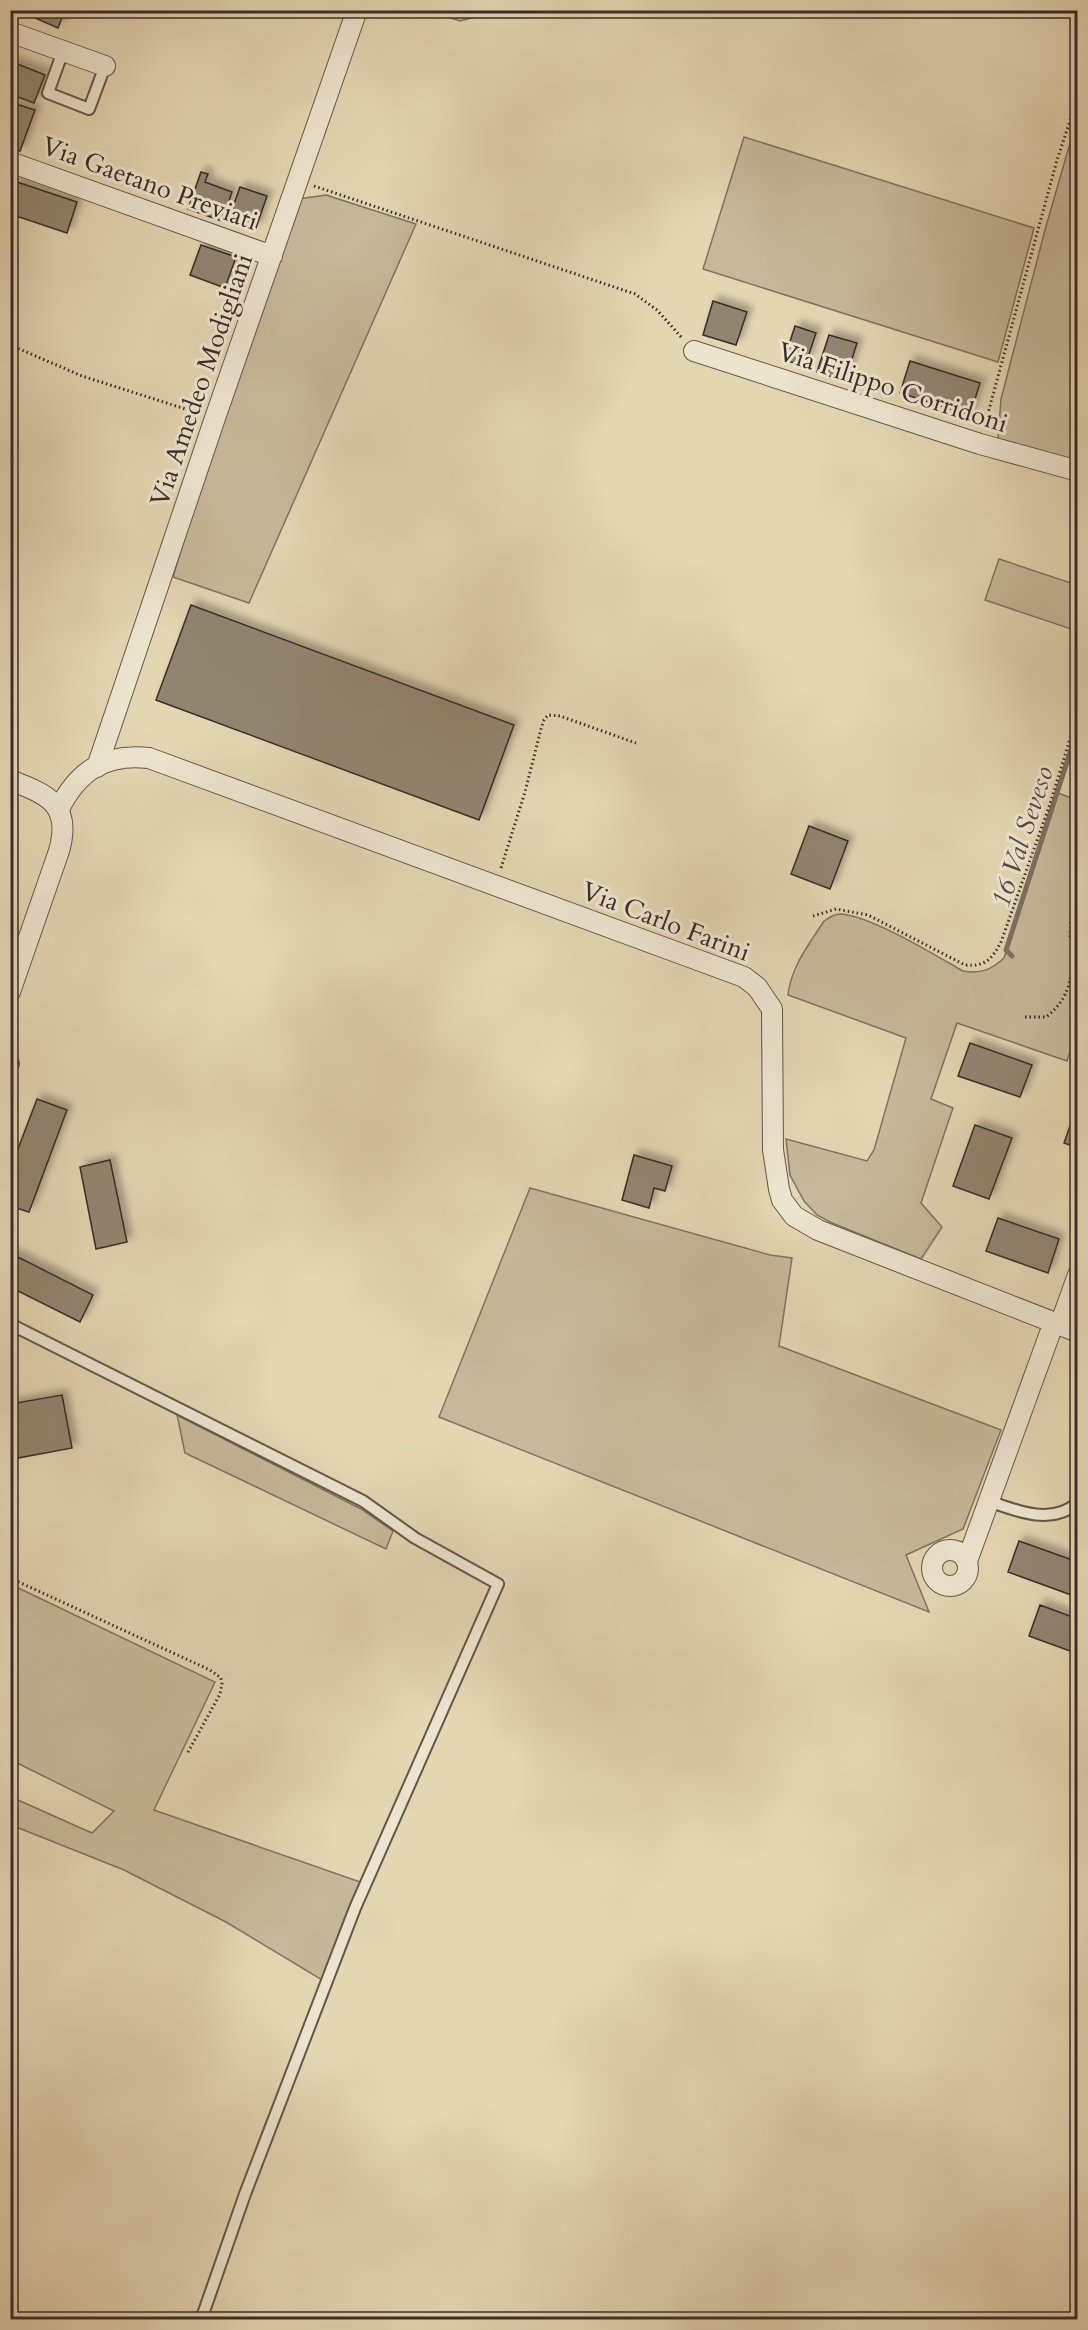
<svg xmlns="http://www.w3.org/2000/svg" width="1088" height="2330" font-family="Cardo,serif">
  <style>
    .green { fill: #c6b99b; stroke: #807360; stroke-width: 1.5 }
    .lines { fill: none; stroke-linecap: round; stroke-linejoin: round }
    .stream { stroke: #7c705e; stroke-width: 5 }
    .building { fill: #91856f; stroke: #392d26; stroke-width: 1.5; filter: url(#shadow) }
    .service-casing { stroke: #645749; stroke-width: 14 }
    .minor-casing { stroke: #645749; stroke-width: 22 }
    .path { stroke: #392d26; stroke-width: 3; stroke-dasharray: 1.5 3; stroke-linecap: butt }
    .service { stroke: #ede4ce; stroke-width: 10 }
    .minor { stroke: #ede4ce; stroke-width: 20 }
    .labels { text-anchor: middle; stroke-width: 6; stroke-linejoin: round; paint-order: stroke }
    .street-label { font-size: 26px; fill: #392d26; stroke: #ede4ce }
    .water-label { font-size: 27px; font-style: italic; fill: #55493d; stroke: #ede4ce }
  </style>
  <defs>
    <filter id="shadow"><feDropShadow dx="5.5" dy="-5.5" stdDeviation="3" flood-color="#0004"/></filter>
  </defs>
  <rect width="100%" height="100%" fill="#e3d6b3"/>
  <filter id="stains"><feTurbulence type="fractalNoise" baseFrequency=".00333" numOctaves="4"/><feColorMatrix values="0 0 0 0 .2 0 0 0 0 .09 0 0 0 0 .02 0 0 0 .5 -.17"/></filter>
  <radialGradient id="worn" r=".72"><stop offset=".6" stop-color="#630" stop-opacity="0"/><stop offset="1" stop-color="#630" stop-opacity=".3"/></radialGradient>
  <path class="green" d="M429,11H500L460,21Z
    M1077,119V462L998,439L1001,399L1045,230Z
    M744,137L1034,228L998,362L703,269Z
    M326,195L416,224L249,603L173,577L223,413L298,199Z
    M999,559L1077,585V631L985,600Z
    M1058,793L1077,800V1031L1067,1061L957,1023L931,1099L953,1108L921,1203L942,1227L921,1259L832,1223L817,1215L804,1201L790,1175L786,1139L867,1161L874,1150L906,1038L788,995C791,967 809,944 824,921C830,917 834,914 841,914C871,916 935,955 963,971C981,974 991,970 1004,958Z
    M530,1188L770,1255L792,1258L779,1346L1001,1430L963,1529L906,1555L929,1612L439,1417Z
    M177,1415L361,1509L393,1531L386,1549L185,1453Z
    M10,1584L215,1682L154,1810L363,1883L322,1980L226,1922L124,1870L11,1825V1806L13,1807L18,1800L92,1833L114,1811L11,1760Z"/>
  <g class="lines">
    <path class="stream" d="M1078,132V137
      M1012,956L1006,950L1078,728"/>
  </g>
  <path class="building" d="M17,10H65L58,28Z
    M10,61L45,75L34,103L10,94Z
    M10,102L35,110L20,151L10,148Z
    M201,172L208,174L205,182L232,192L222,221L188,209Z
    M14,181L77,202L67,233L10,214V191Z
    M240,187L267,196L256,228L229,218Z
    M201,245L236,257L225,288L190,275Z
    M713,301L747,312L736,345L703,335Z
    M795,326L816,333L805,366L784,360Z
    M829,335L857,343L845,381L817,372Z
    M910,361L980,383L970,415L900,393Z
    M191,605L514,725L479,820L156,700Z
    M809,826L848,841L830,889L791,874Z
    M970,1043L1032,1065L1020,1097L958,1076Z
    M37,1099L67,1110L29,1212L10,1206V1170Z
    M1078,1103V1148L1064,1143Z
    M975,1125L1012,1138L989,1199L953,1186Z
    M634,1155L672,1166L665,1191L654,1188L649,1208L622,1200Z
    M110,1160L127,1242L96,1249L80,1167Z
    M998,1218L1059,1239L1048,1273L986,1251Z
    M10,1253L93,1295L80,1322L10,1287Z
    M62,1395L72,1448L18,1458L10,1404Z
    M1019,1541L1078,1562V1587L1074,1596L1008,1572Z
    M1040,1605L1078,1619V1654L1029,1636Z"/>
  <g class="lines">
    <defs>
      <path id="service" d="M63,51L48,93L89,109L105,66
        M10,1053L13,1064L10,1071
        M10,1324L363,1501L415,1538L498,1584L355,1908L245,2194L201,2320
        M989,1501C1016,1511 1053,1526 1078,1502"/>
      <path id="minor" d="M10,32L105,66
        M10,162L272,256
        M694,351L980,444L1078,471
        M97,767L215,418L357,10
        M10,780C49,795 72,805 59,851L10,992
        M59,809C78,771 105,753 149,758L744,977L757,987L772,1009L773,1150L779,1189L782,1200L794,1216L818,1230L1078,1332
        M1060,1325L1078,1275
        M932 1568a18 18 0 1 1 36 0a18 18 0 1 1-36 0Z
        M967,1561L1054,1322"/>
    </defs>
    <use href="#service" class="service-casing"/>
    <use href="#minor" class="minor-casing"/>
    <path class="path" d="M314,186L635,294L657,310L683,339
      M10,345L82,376L198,413
      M984,428L1057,160L1078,97
      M501,868L525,792L541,729L544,720L548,715L560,716L636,743
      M813,916L836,909L868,915L965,965C985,967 992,959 1001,942L1050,804L1078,713
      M1070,937L1071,913L1078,900
      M1070,982L1078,985
      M1025,1017H1046C1065,1003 1072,983 1072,960
      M10,1578L210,1670L221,1678L222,1684L220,1694L187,1754"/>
    <use href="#service" class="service"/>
    <use href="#minor" class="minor"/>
  </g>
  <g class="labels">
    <g class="street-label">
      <text transform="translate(150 183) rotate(20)" y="9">Via Gaetano Previati</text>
      <text transform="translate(201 380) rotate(-71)" y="9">Via Amedeo Modigliani</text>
      <text transform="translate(893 387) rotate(18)" y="9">Via Filippo Corridoni</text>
      <text transform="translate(666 921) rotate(21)" y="9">Via Carlo Farini</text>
    </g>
    <g class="water-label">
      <text transform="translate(1022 837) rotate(-72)" y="9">16 Val Seveso</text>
    </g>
  </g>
  <rect width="1088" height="2330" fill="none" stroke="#e3d6b3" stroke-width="36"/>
  <rect x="12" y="12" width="1064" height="2306" fill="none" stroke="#392d26" stroke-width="3"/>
  <rect x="18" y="18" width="1052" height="2294" fill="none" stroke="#392d26" stroke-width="1.5"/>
  <rect width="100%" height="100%" filter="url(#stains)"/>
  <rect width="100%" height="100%" fill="url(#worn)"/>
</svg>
